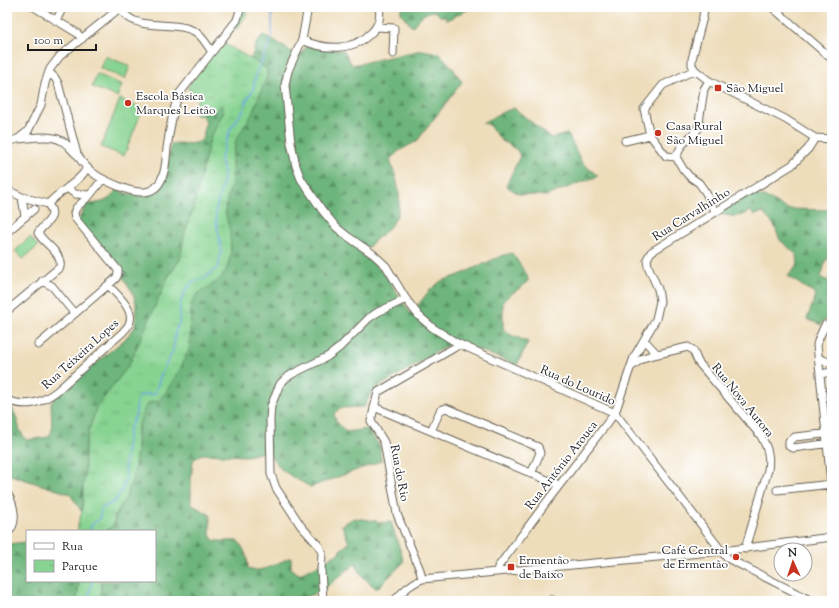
<svg xmlns="http://www.w3.org/2000/svg" width="839" height="608" font-family="'Sorts Mill Goudy',serif">
  <style>
    .forest { fill: url(#forest-firs); stroke: #44684c }
    .park { fill: url(#park-tufts); stroke: #527856 }
    .pitch { fill: #87d391; stroke: #527856 }
    .lines { fill: none; stroke-linecap: round; stroke-linejoin: round }
    .stream { stroke: #70ace1; stroke-width: 1.5 }
    .minor-casing { stroke: #666054; stroke-width: 9 }
    .minor { stroke: #fff; stroke-width: 7 }
    .poi-dot { fill: #c8321e; stroke: #fff; stroke-width: 1.5 }
    .labels { text-anchor: middle; stroke-width: 3.5; stroke-linejoin: round; paint-order: stroke }
    .poi-label { font-size: 12px; fill: #1c1c1c; stroke: #fff; text-anchor: start }
    .street-label { font-size: 12px; fill: #1c1c1c; stroke: #fff }
  </style>
  <defs>
    <pattern id="forest-firs" width="22" height="20" patternUnits="userSpaceOnUse"><rect width="22" height="20" fill="#6db57b"/><path d="M5 1l3.5 6h-7zM16 11l3.5 6h-7z" fill="#599264"/></pattern>
    <pattern id="park-tufts" width="24" height="20" patternUnits="userSpaceOnUse"><rect width="24" height="20" fill="#87d391"/><path d="M3 7l-1-3M5 7V3M7 7l1-3M15 17l-1-3M17 17v-4M19 17l1-3" fill="none" stroke="#74b57c"/></pattern>
  </defs>
  <rect width="100%" height="100%" fill="#fff"/>
  <filter id="ink" filterUnits="userSpaceOnUse"><feTurbulence type="fractalNoise" baseFrequency=".025" numOctaves="2"/><feDisplacementMap in="SourceGraphic" scale="8" xChannelSelector="R" yChannelSelector="G"/><feConvolveMatrix kernelMatrix="1 2 1 2 8 2 1 2 1" color-interpolation-filters="sRGB"/></filter>
  <filter id="wash" filterUnits="userSpaceOnUse"><feTurbulence type="fractalNoise" baseFrequency=".012" numOctaves="4" result="noise"/><feDisplacementMap in="SourceGraphic" scale="16" xChannelSelector="R" yChannelSelector="G"/><feGaussianBlur stdDeviation="0.9" result="paint"/><feColorMatrix in="noise" values="0 0 0 0 0 0 0 0 0 0 0 0 0 0 0 0 0 1.4 0 .05"/><feComposite in="paint" operator="in"/></filter>
  <g filter="url(#wash)">
    <rect width="100%" height="100%" fill="#edb"/>
    <path class="forest" d="M401,7H473L447,20L445,16H440L435,11C425,11 418,19 412,27L401,13Z
      M263,35L299,56L307,46L327,50H343L352,65L422,50L439,53L452,67L462,82L417,141L399,151L390,159C392,169 397,177 398,187C405,227 383,228 362,254L383,272L411,314L429,291L441,281L457,276L501,256L512,253L527,275L528,281C521,289 510,293 503,301V329L511,335L528,342L517,365L455,341L373,390L364,407L340,408L334,414L336,421L346,432L368,429L380,447L381,461L311,487L294,478L281,469L267,451L247,456L202,454L193,460L191,479V504C198,509 204,511 210,515V535L214,541H238C245,550 248,558 248,569C261,574 279,562 291,557V569L299,574L309,570L339,553V551L349,543L342,525L354,518L377,521L378,523L391,522L404,562L377,589L364,578L355,564L320,592L308,596L288,601H100L101,581H155V531H106C109,528 112,525 114,521C116,517 117,512 120,507C126,496 131,486 134,474C137,457 135,416 147,405C150,402 154,402 158,401L190,342L191,304L197,294L218,281L226,270L231,254L230,232L225,210L227,199L232,182V159L236,140L252,113L267,76V69L251,59L256,44Z
      M220,106L223,108L224,111L210,139L193,210L185,233L180,260L168,277L129,365L97,407L88,433L85,449V475L83,485V500L82,512L70,494L7,474V405L12,407L17,419L20,431L26,440L49,437L52,430L51,403L56,396L124,340L135,327L136,304L133,293L115,265L78,221L86,205C100,202 109,203 116,190C138,197 158,203 166,175C169,165 168,154 171,144C181,141 199,148 203,137C205,132 203,128 206,122L202,115L215,111Z
      M514,108L551,138L568,134L582,163L598,176L546,196L519,194L506,186L520,156L517,150L501,140L488,124L482,123L503,112Z
      M750,194L767,198L787,209L832,210V236L830,245L832,246V261L826,259L821,278L832,282V323L824,320L821,325L807,319L816,295L788,276L798,265L797,255L780,240L774,225L763,213L754,215L751,211C738,218 731,217 718,213Z
      M27,542V581H79L77,601H7V544Z
      M553,594L566,601H550Z"/>
    <path class="park" d="M243,7H248L246,15L237,29L234,28L223,43L251,59L267,69V76L252,114L236,140L232,159V182L227,199L225,210L230,232L231,254L226,271L218,281L197,294L191,304L190,342L189,350L179,371L163,396L158,401L151,402L146,405L137,429V447L134,474L126,497L115,516L113,525L106,531H78V523L82,512L83,500V485L85,475V449L88,433L97,407L129,365L168,277L180,260L185,231L193,210L210,139L224,111L223,108L220,106L215,111L197,116L195,114L198,96L187,88Z
      M79,581H101L100,601H77Z"/>
    <path class="pitch" d="M105,56L130,66L125,79L100,68Z
      M97,74L122,85L117,97L92,87Z
      M120,99L143,108L124,156L101,147Z
      M30,237L38,246L23,259L15,251Z"/>
    <g class="lines">
      <path class="stream" d="M90,531C90,524 94,523 100,519L101,509L112,503L118,497L123,488L126,477L125,464L129,430L136,414L137,400L140,396L146,394L153,395L155,393L162,372L173,351L176,329L179,324L180,303L185,291L192,282L205,278L218,267C219,261 221,255 221,249C220,236 215,224 216,212C217,193 231,179 220,161L230,130L244,109L246,101L253,90L256,73L269,46L272,35V7
        M88,601L92,581"/>
    </g>
  </g>
  <g filter="url(#ink)">
    <g class="lines">
      <defs>
        <path id="minor" d="M34,7L77,33L82,39
          M308,7L302,40L288,71L285,85L291,143L296,166L301,179L322,210L336,227L347,236L373,254L386,266L406,299L419,316L433,328L457,343L615,413L727,558L812,601
          M704,7L703,17L692,59V65L695,70L709,81L785,119L815,138L832,139
          M772,7L832,59
          M120,8C122,11 125,15 128,17C145,30 175,21 194,31C202,35 207,45 212,52
          M56,21L63,7
          M377,27L394,28L393,54
          M302,40C325,50 353,52 372,32C379,25 381,17 379,7
          M49,72L55,78L58,83L77,154C88,174 103,180 123,188C139,194 157,196 163,175C166,167 166,157 167,148C170,129 172,111 179,94L237,20L241,7
          M18,139C31,138 51,134 62,141C68,144 71,150 76,154
          M625,141L650,135
          M7,142L18,139L28,131L41,105L45,83L50,69L60,56L121,7
          M676,157L666,156L650,135L644,109L663,85L695,70
          M676,157L682,145L698,129L704,89L709,81
          M676,157L683,169L689,176L699,183L706,193L715,211
          M67,188L75,194L90,195
          M7,190L22,197L48,204C60,190 78,184 87,168
          M22,197L25,217
          M7,232L34,209
          M42,281L52,286L74,313
          M7,311L60,267C63,253 44,244 38,233C43,223 59,219 48,204
          M825,325L819,338L817,345L832,493
          M644,340L657,354
          M38,345L108,285
          M819,358L832,364
          M631,367L643,358L649,356L688,347L693,350L698,362L761,436C768,449 770,456 768,470L745,549
          M820,374L832,372
          M7,400C27,408 41,403 57,391L123,332C125,329 128,327 129,324C136,310 116,294 108,285C113,281 119,278 118,270L75,218L74,213L76,208L90,195L102,180
          M374,407L559,485
          M431,431L440,411L443,409L446,408L538,447L540,453L531,474
          M832,433L795,437L789,441V446L793,448L832,443
          M777,490L832,484
          M7,493C14,504 19,524 7,533
          M497,572L498,567L548,500L615,413L634,357L656,319L660,301L658,289L648,266L647,259L651,252L792,165L808,149L815,138
          M422,579L420,570L397,514L384,442L371,421L378,392L452,349L457,346V343
          M323,601L321,570L322,553L319,546L301,526L276,488L271,474L270,419L271,406L280,384L286,378L294,373L327,357L339,348L369,318L378,312L406,299
          M394,601C403,591 410,584 422,579L722,551L832,537"/>
      </defs>
      <use href="#minor" class="minor-casing"/>
      <use href="#minor" class="minor"/>
    </g>
  </g>
  <g class="poi-dot">
    <rect x="714" y="84" width="8" height="8" rx="2"/>
    <circle cx="128" cy="103" r="4"/>
    <circle cx="658" cy="133" r="4"/>
    <circle cx="736" cy="557" r="4"/>
    <rect x="507" y="563" width="8" height="8" rx="2"/>
  </g>
  <g class="labels">
    <g class="poi-label">
      <text x="726" y="92">São Miguel</text>
      <text x="136" y="100">Escola Básica<tspan x="136" dy="14">Marques Leitão</tspan></text>
      <text x="666" y="130">Casa Rural<tspan x="666" dy="14">São Miguel</tspan></text>
      <text x="728" y="554" text-anchor="end">Café Central<tspan x="728" dy="14">de Ermentão</tspan></text>
      <text x="519" y="564">Ermentão<tspan x="519" dy="14">de Baixo</tspan></text>
    </g>
    <g class="street-label">
      <text transform="translate(691 214) rotate(-32)" y="4">Rua Carvalhinho</text>
      <text transform="translate(80 354) rotate(-42)" y="4">Rua Teixeira Lopes</text>
      <text transform="translate(578 385) rotate(24)" y="4">Rua do Lourido</text>
      <text transform="translate(743 400) rotate(51)" y="4">Rua Nova Aurora</text>
      <text transform="translate(561 465) rotate(-52)" y="4">Rua António Arouca</text>
      <text transform="translate(400 473) rotate(79)" y="4">Rua do Rio</text>
    </g>
  </g>
  <rect width="839" height="608" fill="none" stroke="#fff" stroke-width="24"/>
  <rect x="26" y="530" width="130" height="52" fill="#ffffff" stroke="#a4a4a4"/>
  <rect x="34" y="543" width="20" height="6" fill="#ffffff" stroke="#a4a4a4"/>
  <text x="62" y="550" font-size="12" fill="#1c1c1c">Rua</text>
  <rect x="34" y="560" width="20" height="12" fill="url(#park-tufts)" stroke="#a4a4a4"/>
  <text x="62" y="570" font-size="12" fill="#1c1c1c">Parque</text>
  <g transform="translate(793 562) rotate(357)"><circle r="19" fill="#ffffff" stroke="#a4a4a4"/>
  <path d="M0-3L7 15L0 10L-7 15Z" fill="#c8321e"/>
  <text y="-6" font-size="11" font-weight="bold" text-anchor="middle" fill="#1c1c1c">N</text>
  </g>
  <path d="M28 44v6h68v-6" fill="none" stroke="#1c1c1c" stroke-width="2"/>
  <text x="34" y="44" font-size="12" fill="#1c1c1c" stroke="#ffffff" stroke-width="3" paint-order="stroke">100 m</text>
</svg>
